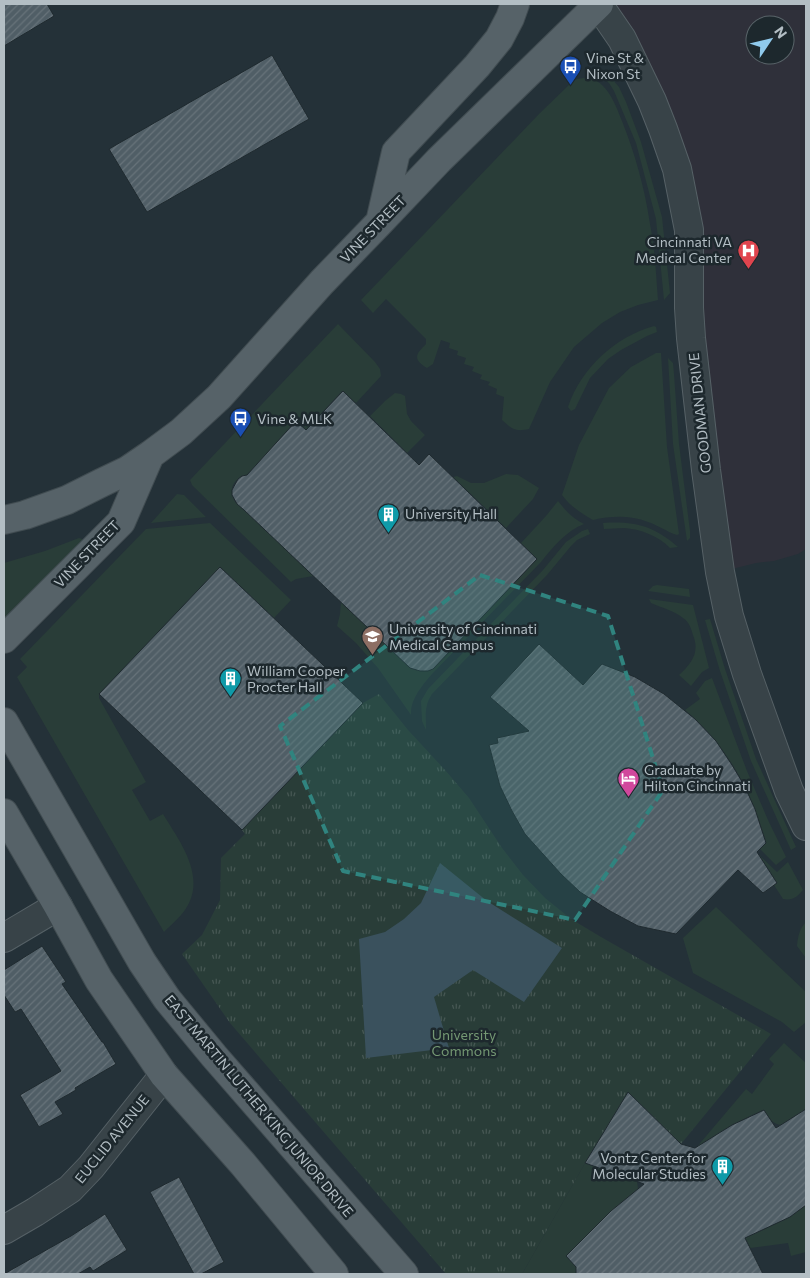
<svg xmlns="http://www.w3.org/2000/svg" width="810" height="1278" font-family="Commissioner,sans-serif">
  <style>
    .medical { fill: #2f303a; fill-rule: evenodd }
    .green { fill: #293d38 }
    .park { fill: url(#park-tufts) }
    .water { fill: #3a515d }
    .building { fill: url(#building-hatch); stroke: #1f2a2f }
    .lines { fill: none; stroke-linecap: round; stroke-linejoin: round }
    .minor-casing { stroke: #566166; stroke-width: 30 }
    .major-casing { stroke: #414c51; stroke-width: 30 }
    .minor { stroke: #384348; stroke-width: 28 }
    .major { stroke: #566268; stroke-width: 28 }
    .marked { fill: #30847f; fill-opacity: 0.2; stroke: #30847f; stroke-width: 4; stroke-dasharray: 10 6; stroke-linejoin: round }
    .labels { text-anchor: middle; stroke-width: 5; stroke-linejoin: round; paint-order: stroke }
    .poi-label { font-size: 14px; fill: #b3bec4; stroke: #1d282d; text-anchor: start }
    .street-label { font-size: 14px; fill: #b3bec4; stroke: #1d282d }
    .park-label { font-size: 14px; fill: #749873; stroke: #1d282d }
  </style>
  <defs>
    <pattern id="park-tufts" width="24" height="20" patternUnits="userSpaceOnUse" patternTransform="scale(1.25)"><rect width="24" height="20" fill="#293d38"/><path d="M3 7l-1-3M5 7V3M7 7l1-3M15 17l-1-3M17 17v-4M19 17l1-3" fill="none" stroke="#465753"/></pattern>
    <pattern id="building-hatch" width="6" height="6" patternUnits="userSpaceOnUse" patternTransform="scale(1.25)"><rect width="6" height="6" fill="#505e66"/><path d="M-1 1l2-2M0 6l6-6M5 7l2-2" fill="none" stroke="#67737a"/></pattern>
  </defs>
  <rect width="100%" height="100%" fill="#243138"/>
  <path class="medical" d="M599,4H806V549L798,554L774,561L756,563L720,572L689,230ZM755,25H785V55H755Z"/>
  <path class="green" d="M597,70L612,79L619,87L626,102L641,142L662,217L670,293L664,300L656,219L636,143L614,91L609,83L596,74Z
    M584,78C591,79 597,80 602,85C612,94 617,109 622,121C635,154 645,189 650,224C655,249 656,275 658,300L638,305L620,312L602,323L574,347L550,382L529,429C515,432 512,429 502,420L504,397L496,394L497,389L488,385L490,382L480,379L482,375L472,371L474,367L464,364L466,358L457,355L458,351L449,348L450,343L441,340L433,364L427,368C412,359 416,354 426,344V339L386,299L373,313L361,300L539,114L572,82L577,79Z
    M338,324L375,362L380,369L381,376L356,403L342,391L306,430L296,422L247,475C225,480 228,505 249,511L250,515L313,576L296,579L291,582L195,488L192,485L190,480Z
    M654,326L656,327L657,332L647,336L621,350L608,359L590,378L575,409L571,411L568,407C581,368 615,337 654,326Z
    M656,353H661L667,447L679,534L677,535C667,532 658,525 648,522C630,515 611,516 593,520C581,513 570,506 562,495L579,445L609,388L631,367Z
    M668,358L673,363L674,374L679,444L690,531V538L687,541L673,444Z
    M395,393L401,394L405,396L407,414L411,421L425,435L407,453L370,416L385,401Z
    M506,474L518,475L539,488L533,499L506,528L453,477L457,476L471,483H484Z
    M177,494L184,495L206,517L151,523Z
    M558,501C565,510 573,519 584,524C566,531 553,547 541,562L432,674C422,686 410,699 411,715L378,668L356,643L337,626L340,614L341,602L410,668C418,671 425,673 433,669L537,559L521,543L546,516Z
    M210,523L291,600L274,618L220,567L99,694V698L146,782L132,790L150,821L163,814C178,839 204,872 189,903C184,914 173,923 164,932L17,677L27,667L20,659L146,529Z
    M603,523C635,521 654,526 678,547L670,548C659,536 640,529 624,528C617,528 610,529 604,529Z
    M588,529L590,534L577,540L571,546L547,575L432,694C424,706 426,716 426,730L422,721L421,701L428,689L543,570L566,542L582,531Z
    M79,538L82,539L84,542L4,625V563L45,551Z
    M657,585L689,589L690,597L648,591L653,586Z
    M649,599L693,605L709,668L702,672L691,686L679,675C692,663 700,652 693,635C691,628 689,622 683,618C675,611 662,608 651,603Z
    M710,619L725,669L756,759L796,847L791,850L751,761L720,671L705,620Z
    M712,678L747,771L768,820L786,857L776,865L760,849L766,843C763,832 759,821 755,810C741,772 716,736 685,710L700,699L696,693L705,681Z
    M759,855L777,872L788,862L803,890C798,896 793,901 783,899L774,885L777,883Z
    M716,907L806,992V1022L794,1032L782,1022L693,973L683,938Z
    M806,922V958L797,946C798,937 799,929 806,922Z
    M784,1043L806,1063V1109L781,1125C771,1124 769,1116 763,1110L732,1125L696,1148L746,1089L752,1094L774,1064L769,1059Z
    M585,1163L637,1181L638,1189L611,1211L567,1256L576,1267V1274H522Z
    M806,1205V1252L791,1256L788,1243L750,1248L741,1240L790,1217Z"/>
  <path class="park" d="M379,694L408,730L445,770L469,798L502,848L523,875L545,898L571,919L601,937L771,1034L681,1144L628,1092L585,1163L522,1274H446L230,1023L182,954L202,935L220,900L221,858L245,834L242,830L363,703Z"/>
  <path class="water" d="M440,863L487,901L562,948L524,1002L473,970L434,997L449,1048L366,1058L359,939L385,932L404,919L421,903Z"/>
  <path class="building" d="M4,4H47L54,16L4,46Z
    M272,55L309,119L147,212L109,149Z
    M343,391L419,465L429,454L537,559L433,669L428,671H420L410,668L244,510L237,504L232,495V490L238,479L242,476L247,475L296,421L306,430Z
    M220,567L363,703L242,830L99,694Z
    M539,644L583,685L602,664L635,677L664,694L695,719L716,741L732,765L744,785L755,809L766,843L757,852L777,883L763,893L738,870L676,934L638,926L610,911L580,892L561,874L525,834L512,811L500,786L489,745L498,743L497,738L529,731L490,697Z
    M42,946L66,982L62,984L102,1042H103L116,1064L75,1088L76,1090L55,1102L63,1114L39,1127L20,1095L61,1071L21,1009L15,1012L4,995V970Z
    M628,1092L681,1144L695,1148L732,1125L764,1110L776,1128L806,1109V1205L790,1217L745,1238L763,1274H576V1267L566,1256L611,1211L644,1184L585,1163Z
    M179,1177L224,1262L201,1274H194L150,1192Z
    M105,1214L127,1250L93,1271L90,1267L78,1274H4L71,1236Z"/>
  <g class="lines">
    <defs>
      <path id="minor" d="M598,4L622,39L652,101L663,129L677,169L689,230V308L691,338L706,470L720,572L729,616L747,674L789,791L806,826
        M4,938L58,906
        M4,1230L35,1212L70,1189L91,1167L164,1075"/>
      <path id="major" d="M380,222L396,152L477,66L499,39L510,18L515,4
        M4,520L25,515L67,500L101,483L128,470L150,455L181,432L219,397L322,282L379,223L439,160L599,4
        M4,639L121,522L150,455
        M4,722L142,962L167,999L214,1056L404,1274
        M4,813L58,906L99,980L164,1075L243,1164L334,1274"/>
    </defs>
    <use href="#minor" class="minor-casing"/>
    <use href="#major" class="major-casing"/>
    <use href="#minor" class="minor"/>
    <use href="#major" class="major"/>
  </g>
  <path class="marked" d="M480,575L608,616L663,790L575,920L343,871L280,726Z"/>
  <defs>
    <symbol id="bus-pin" viewBox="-11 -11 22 30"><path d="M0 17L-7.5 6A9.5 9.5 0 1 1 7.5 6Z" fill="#1a4fb4" stroke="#1d282d"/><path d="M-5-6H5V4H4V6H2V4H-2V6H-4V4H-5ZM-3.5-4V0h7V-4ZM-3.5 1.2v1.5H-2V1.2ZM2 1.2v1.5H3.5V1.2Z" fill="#fff"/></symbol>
    <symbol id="hospital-pin" viewBox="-11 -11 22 30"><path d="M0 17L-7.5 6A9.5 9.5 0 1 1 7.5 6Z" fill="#e0444e" stroke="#1d282d"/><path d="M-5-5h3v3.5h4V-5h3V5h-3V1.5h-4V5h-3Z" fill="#fff"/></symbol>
    <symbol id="building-pin" viewBox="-11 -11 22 30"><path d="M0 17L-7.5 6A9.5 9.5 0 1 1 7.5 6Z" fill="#0f9aa8" stroke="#1d282d"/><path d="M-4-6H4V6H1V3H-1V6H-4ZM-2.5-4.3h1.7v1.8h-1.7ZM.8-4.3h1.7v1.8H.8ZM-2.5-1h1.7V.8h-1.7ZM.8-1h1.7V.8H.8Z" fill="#fff"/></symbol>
    <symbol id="university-pin" viewBox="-11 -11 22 30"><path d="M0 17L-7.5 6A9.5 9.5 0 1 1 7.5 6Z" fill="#8d6e63" stroke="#1d282d"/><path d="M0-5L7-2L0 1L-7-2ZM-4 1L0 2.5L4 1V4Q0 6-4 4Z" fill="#fff"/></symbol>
    <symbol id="hotel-pin" viewBox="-11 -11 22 30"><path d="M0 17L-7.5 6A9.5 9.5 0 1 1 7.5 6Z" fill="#d1479c" stroke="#1d282d"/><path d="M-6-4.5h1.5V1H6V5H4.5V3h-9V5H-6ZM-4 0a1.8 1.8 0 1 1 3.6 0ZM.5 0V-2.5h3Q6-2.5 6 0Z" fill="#fff"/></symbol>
  </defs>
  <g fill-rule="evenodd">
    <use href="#bus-pin" x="558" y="54" width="25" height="34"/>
    <use href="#hospital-pin" x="736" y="238" width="25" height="34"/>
    <use href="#bus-pin" x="228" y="406" width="25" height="34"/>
    <use href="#building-pin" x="376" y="502" width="25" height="34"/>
    <use href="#university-pin" x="360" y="624" width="25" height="34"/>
    <use href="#building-pin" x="218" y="666" width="25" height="34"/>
    <use href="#hotel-pin" x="616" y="766" width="25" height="34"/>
    <use href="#building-pin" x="710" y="1154" width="25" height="34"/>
  </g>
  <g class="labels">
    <g class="poi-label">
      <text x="586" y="63">Vine St &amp;<tspan x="586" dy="16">Nixon St</tspan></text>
      <text x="732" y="247" text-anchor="end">Cincinnati VA<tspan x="732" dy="16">Medical Center</tspan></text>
      <text x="257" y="424">Vine &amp; MLK</text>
      <text x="405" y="519">University Hall</text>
      <text x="389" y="634">University of Cincinnati<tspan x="389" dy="16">Medical Campus</tspan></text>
      <text x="247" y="676">William Cooper<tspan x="247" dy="16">Procter Hall</tspan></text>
      <text x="644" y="775">Graduate by<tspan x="644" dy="16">Hilton Cincinnati</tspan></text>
      <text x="706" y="1163" text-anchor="end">Vontz Center for<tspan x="706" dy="16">Molecular Studies</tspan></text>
    </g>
    <g class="street-label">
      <text transform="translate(373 229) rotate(-46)" y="5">VINE STREET</text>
      <text transform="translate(700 413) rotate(-96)" y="5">GOODMAN DRIVE</text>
      <text transform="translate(87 554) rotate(-46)" y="5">VINE STREET</text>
      <text transform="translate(259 1106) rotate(50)" y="5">EAST MARTIN LUTHER KING JUNIOR DRIVE</text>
      <text transform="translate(112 1139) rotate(-51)" y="5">EUCLID AVENUE</text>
    </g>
    <g class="park-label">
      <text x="464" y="1040">University<tspan x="464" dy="16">Commons</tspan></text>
    </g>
  </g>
  <rect width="810" height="1278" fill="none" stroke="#b3bec4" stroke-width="10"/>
  <g transform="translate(770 40) rotate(55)"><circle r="24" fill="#1d282d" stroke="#596469"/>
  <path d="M0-4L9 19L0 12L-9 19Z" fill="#90caec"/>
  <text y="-8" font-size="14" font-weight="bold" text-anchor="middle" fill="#b3bec4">N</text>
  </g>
</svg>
